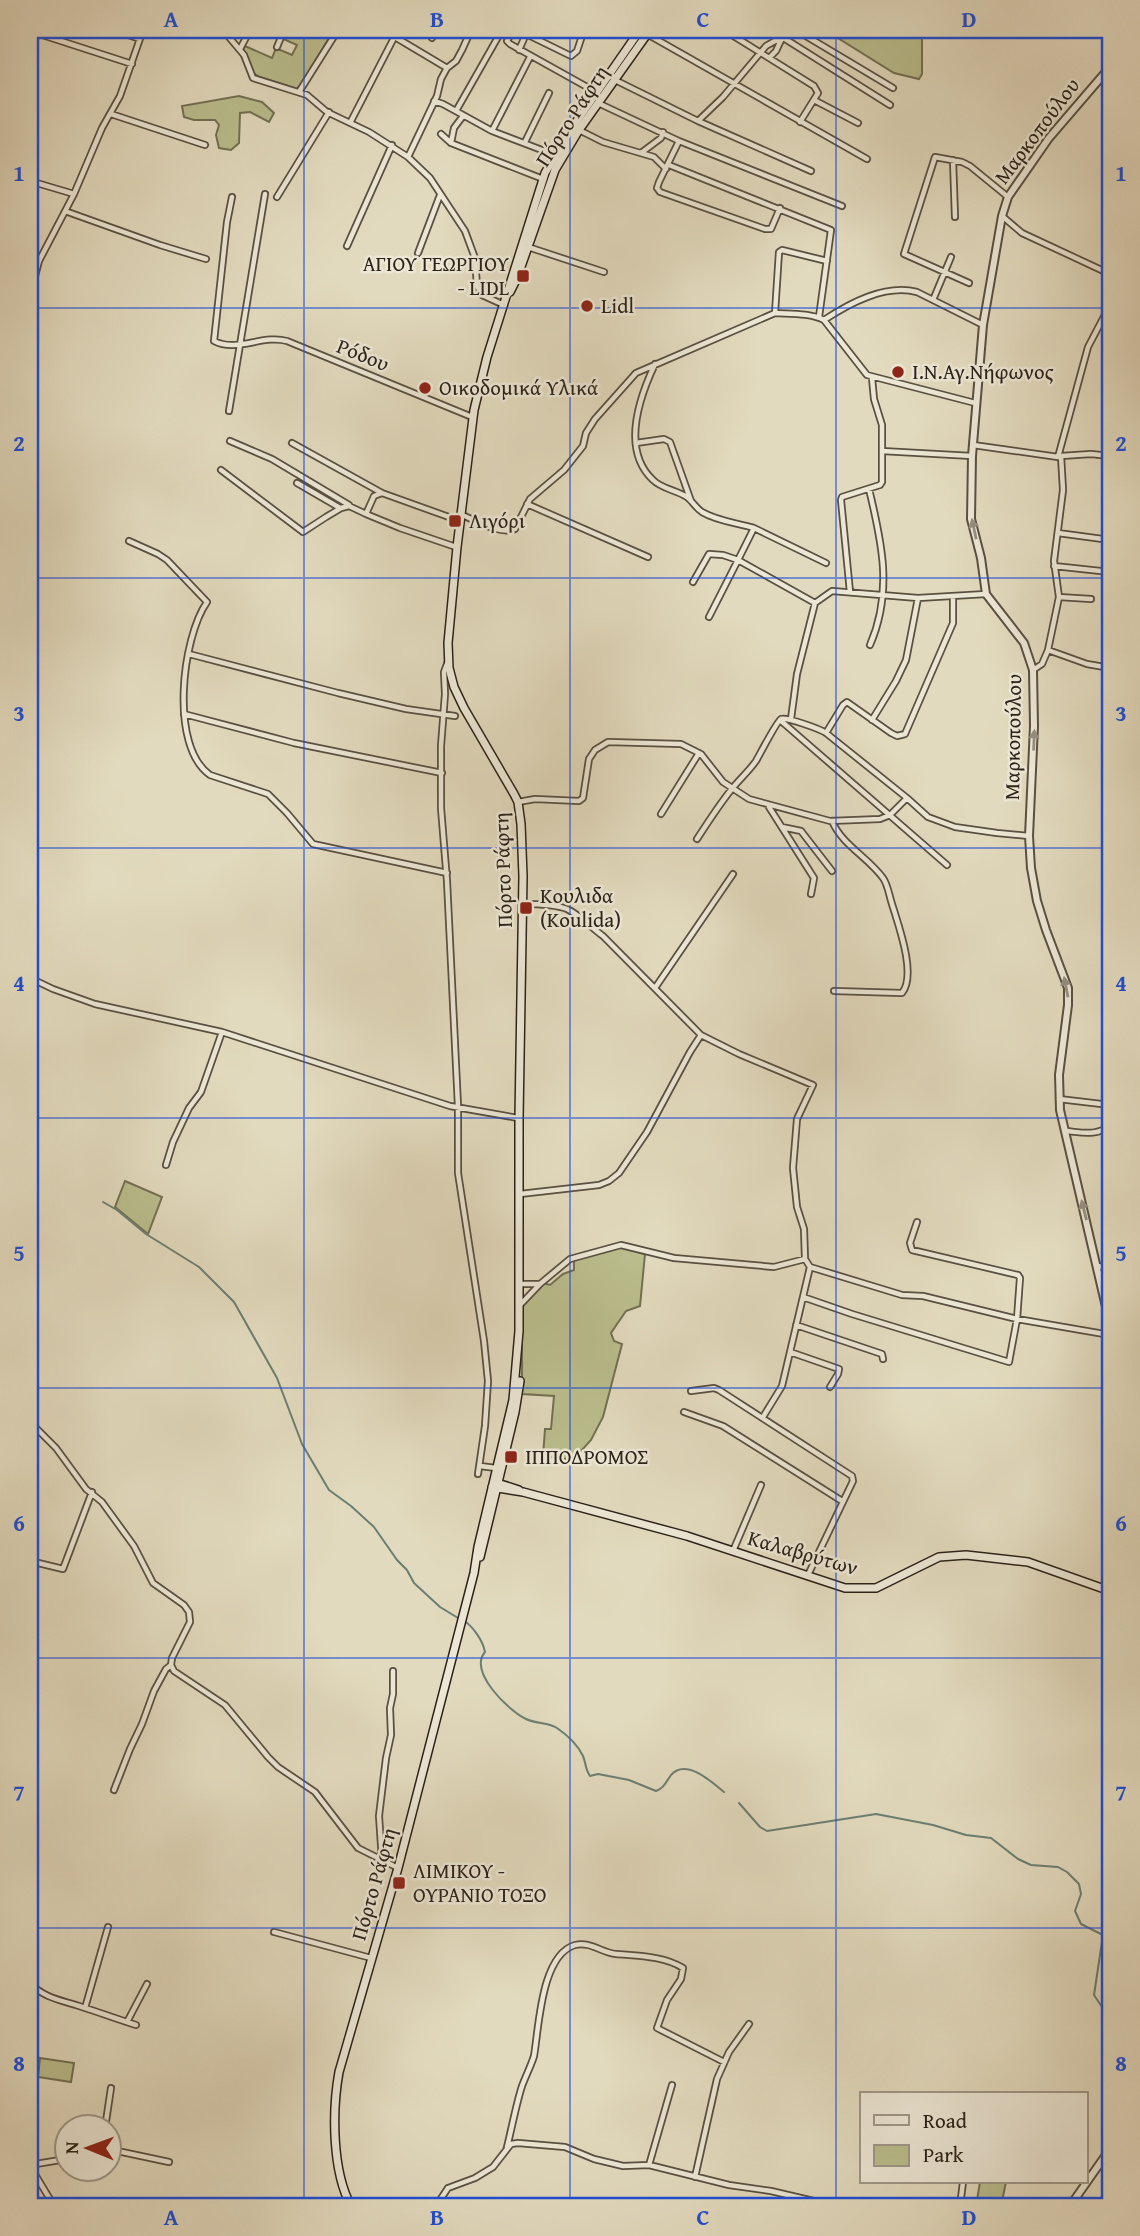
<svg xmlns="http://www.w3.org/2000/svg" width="1140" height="2236" font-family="'Gentium Book Plus',serif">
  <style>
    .green { fill: #babd8d; stroke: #727053; stroke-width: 2 }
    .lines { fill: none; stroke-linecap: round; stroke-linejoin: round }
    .stream { stroke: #6b7e71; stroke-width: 2 }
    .minor-casing { stroke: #595042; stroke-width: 8 }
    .tertiary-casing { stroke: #595042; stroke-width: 10 }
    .secondary-casing { stroke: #2b2219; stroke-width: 10 }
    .minor { stroke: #ece7d5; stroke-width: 4.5 }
    .tertiary { stroke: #ece7d5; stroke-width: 6 }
    .secondary { stroke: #ece7d5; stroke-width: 7 }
    .oneway { fill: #958e80 }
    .grid { fill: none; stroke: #1d4ed8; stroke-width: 2; stroke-opacity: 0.55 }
    .poi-dot { fill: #8f2418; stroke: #ece7d5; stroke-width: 2.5 }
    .labels { text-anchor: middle; stroke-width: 5; stroke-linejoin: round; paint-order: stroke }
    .street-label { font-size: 21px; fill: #2b2219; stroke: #ece7d5 }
    .poi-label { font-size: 21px; fill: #2b2219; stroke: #ece7d5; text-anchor: start }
    .neatline { fill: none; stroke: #1d4ed8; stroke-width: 2.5 }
    .grid-label { font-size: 23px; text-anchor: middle; font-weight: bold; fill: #1d4ed8 }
  </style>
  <rect width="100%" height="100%" fill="#e2dabe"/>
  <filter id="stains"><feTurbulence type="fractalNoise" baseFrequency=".00286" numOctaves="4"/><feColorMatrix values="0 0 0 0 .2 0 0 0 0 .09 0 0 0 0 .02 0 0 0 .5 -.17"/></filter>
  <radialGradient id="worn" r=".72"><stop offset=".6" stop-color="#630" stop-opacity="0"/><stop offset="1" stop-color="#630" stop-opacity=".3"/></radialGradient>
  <path class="green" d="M285,30H334L298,89L260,77L253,73L243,49L245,46L272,58L276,48L292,55L297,45L281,38Z
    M825,30H922V74L919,79L894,73Z
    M239,96L262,102L274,113L269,122L250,112L240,113L239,143L231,150L219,148L216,135L219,125L215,120H194L184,117L182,106Z
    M125,1181L162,1197L148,1234L115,1207Z
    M621,1247L645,1254L640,1306L626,1311L611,1333L614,1341L622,1344L603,1417L591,1440L573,1460L543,1456L545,1429H551L554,1396L522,1394V1305L543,1283L550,1285L563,1274L574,1270V1259Z
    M40,2058L74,2063L71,2082L38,2077Z
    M980,2182H1006L1001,2206H976Z"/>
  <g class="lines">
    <path class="stream" d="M103,1202L117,1210L146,1234L199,1267L234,1302L277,1378L302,1444L329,1490L351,1506L374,1527L397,1560L407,1570L414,1583L440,1607L458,1618
      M463,1620C473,1626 483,1641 485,1652C468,1672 509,1711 526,1719C536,1724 549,1722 557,1728C567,1735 578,1745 583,1756C586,1763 585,1769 590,1776L598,1774L629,1780L656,1791C664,1788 666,1782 671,1775C686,1758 712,1782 724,1792
      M739,1803L760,1827L767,1831L876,1814L933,1825L966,1835L991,1838L1018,1859L1031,1865L1058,1867L1067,1872L1079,1884L1081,1894L1075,1911L1081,1924L1103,1935L1094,1995L1110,2019"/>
    <defs>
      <path id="minor" d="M114,30L140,39
        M223,30L244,55L253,78L307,95L327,112L369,132L408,157L430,178L465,231L475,258L477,286L482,295L504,305
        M513,30L507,41L510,44L596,92
        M518,30L571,56L577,51L584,30
        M626,30L637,36
        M724,30L814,86L818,93L800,122
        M771,30L890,105
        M796,30L893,88
        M30,31L132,64
        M647,34L867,159
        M395,37L447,68
        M432,38L436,30
        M30,43L34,30
        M277,47L284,30
        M240,49L250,30
        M519,50L526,34
        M769,58L776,51L782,38
        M615,80L698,121L811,171
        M299,92L338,30
        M814,100L858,123
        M434,101L443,104L492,131L555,155
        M598,103L679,141L842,206
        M456,111L502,30
        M111,114L205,145
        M698,121L723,97L766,46L782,37
        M350,123L398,30
        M579,130L603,142L654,157L666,169
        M492,131L530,57
        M441,134L451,143L543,179
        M679,141L659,182L657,188L660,192L765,229H771L780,208
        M525,142L549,93
        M451,143L454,128L463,116
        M641,153L661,138L663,132
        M408,157L437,96L441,79L447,68L456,61L462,50L471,30
        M953,160L955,217
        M669,165L831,230L819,317
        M30,181L74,194
        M232,197L227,222L214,341C237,353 263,334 287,341L472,417
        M277,197L329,112
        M65,211L160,245L206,259
        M1002,216L1022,233L1110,274
        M347,246L392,145
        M528,247L604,272
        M418,253L440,195
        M969,283L904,254L935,157L962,162L970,166L1008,197
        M30,295L39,261L74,194L102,128L120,96L143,30
        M933,300L951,257
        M775,313L779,252L782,250L827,261
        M824,320C850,303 885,284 917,292L983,325
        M655,364C639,398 621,450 653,480C662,489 676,490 687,497C693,502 696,508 702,512C717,521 737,523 754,528
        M872,378L874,399L882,425V451L972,456
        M229,411L265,194
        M230,441L272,459L349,505
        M292,443L382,493L460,521
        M636,443L664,439L670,442L691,501
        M973,445L1058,457L1088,347L1110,305
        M1061,456L1091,454L1110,456
        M221,470L303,532L326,517L341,508L349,506L366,514
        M297,483L340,508
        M869,489C882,543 893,592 870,645
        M382,493L374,496L366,514L400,528L456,547
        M527,504L648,557
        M462,515C477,521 500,535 515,529L530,499L564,470L583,446L586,433L595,419L636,373L775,313C791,314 810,313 824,320L867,375L975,403
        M1058,533L1110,540
        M129,541L158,554L167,560L207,602C182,638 169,746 210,775L268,794L287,813L313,844L447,873
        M826,563L754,528L738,560L815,603L832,591L918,598L986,594
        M1054,566L1110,572
        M693,582L709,554L723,555L738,560L709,617
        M850,592L841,500L842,497L880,485L882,482V451
        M1059,597L1091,599
        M1048,650L1059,597L1054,561L1063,490L1061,456L1058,457
        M189,654L338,693L406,709L455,716
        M448,661L444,672L445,694L441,746V808L447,881L458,1106V1173L484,1341L488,1381L485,1426L478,1474
        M1033,670L1042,664L1048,650L1087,664L1110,668
        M184,714L294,743L442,773
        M791,719L797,674L815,603
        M780,720L947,865
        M872,720L896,681L906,660L918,598
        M826,733L843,705L847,702L891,733L897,736L905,734L953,623V597
        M518,802L535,799L579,801L583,798L589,759L595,750L608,742L681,744L701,754L723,782L749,799L830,821L880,819L890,815L907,798
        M769,807L814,878L811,894
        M661,814L699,753
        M832,821C842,845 868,857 883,878C888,885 889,895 892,904C898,924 917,975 902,993L834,991
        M782,827L801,831L832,871
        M697,839C708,822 719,805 731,790C739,780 749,771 756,761C760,754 777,721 781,719C787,717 820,729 826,733L907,798L928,817L955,827L997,833L1029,836
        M523,904C537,904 555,904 567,909C580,915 592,928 603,936L701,1035
        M30,978L53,989L95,1004L222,1032L450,1106L518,1118
        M655,988L733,874
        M1059,1099L1110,1105
        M1065,1131C1081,1132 1097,1137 1110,1125
        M166,1165L173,1142L189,1108L201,1092L222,1032
        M805,1259L810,1267L902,1295L923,1296L1017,1319L1110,1335
        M1098,1266L1110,1269
        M520,1284H539
        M803,1297L852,1314L1009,1362L1017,1319L1020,1278L1018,1275L912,1250L910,1243L917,1222
        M520,1305L540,1284L570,1259L621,1245L674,1258L774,1267L805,1259L804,1229L797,1207L793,1168L797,1119L813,1085L739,1054L701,1035L690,1052L647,1132L619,1173L609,1181L599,1185L520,1194
        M796,1325L882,1354L883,1359
        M790,1352L839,1369L838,1374L830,1387
        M691,1391L714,1388L719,1390L852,1476L853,1481L808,1575
        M684,1412L723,1426L842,1501
        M763,1417L782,1386L810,1267
        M30,1422L56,1448L86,1489L102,1502L134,1546L153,1583L184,1605L189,1612L190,1622L172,1658L171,1665L174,1671L225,1705L268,1757L278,1767L315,1792L358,1848L398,1868
        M480,1466L496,1468
        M733,1551L761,1485
        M30,1561L63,1569L92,1492
        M114,1790L130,1749L142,1724L154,1691L166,1669L171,1665
        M382,1860L379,1816L386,1758L391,1735L390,1708L393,1694V1671
        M274,1932L371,1958
        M30,1983C44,1998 60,2000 79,2006C98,2012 117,2019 136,2025
        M85,2008L108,1927
        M127,2022L147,1984
        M105,2128L111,2088
        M507,2147C512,2127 516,2105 522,2086C526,2075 531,2066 534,2056C539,2027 541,1955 575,1945C590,1941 602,1953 616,1954C638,1956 664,1956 683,1968L681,1979L667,2000L657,2028L724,2062
        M108,2149L169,2162
        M30,2165L66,2159
        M649,2165L672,2085
        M30,2166L54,2206
        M695,2177L717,2079L729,2052L749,2024
        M436,2206L448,2188L475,2178L493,2167L511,2144L518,2143L565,2147L594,2159L623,2166L649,2165L729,2185L771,2191L835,2206
        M960,2206L963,2182"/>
      <path id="tertiary" d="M1110,67L1049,138L1008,197L1002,216L983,325L972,456L971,519L981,558L986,594L1024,643L1033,670L1034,726L1029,836L1031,868L1037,901L1046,930L1068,988V1005L1059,1075L1060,1110L1110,1324
        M1070,2206L1110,2149"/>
      <path id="secondary" d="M510,292L517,278L555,170L579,130L650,30
        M494,1482L519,1490
        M492,1487L523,1492L687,1536L845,1588H876L939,1557L966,1555L1028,1562L1110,1591
        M480,1557L515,1412L520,1381
        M351,2206C332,2171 332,2111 339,2072L398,1868L474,1573L478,1547L513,1400L519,1331V1118L523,876L521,824L518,802L514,794L464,708L454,687L449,668L448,643L457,547L474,410L487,357L545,173L574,125L640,30"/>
    </defs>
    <use href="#minor" class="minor-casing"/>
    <use href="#tertiary" class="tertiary-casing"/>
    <use href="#secondary" class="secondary-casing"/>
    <use href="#minor" class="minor"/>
    <use href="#tertiary" class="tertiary"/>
    <use href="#secondary" class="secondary"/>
  </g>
  <defs><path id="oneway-solid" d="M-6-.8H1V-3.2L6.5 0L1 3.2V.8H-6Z" transform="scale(1.75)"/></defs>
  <g class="oneway">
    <use href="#oneway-solid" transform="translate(974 529) rotate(-102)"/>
    <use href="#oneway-solid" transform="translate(1034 740) rotate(-88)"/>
    <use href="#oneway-solid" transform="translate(1066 987) rotate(-101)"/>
    <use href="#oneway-solid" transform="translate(1084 1210) rotate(-104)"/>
  </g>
  <path class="grid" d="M304,30V2206M570,30V2206M836,30V2206M30,308H1110M30,578H1110M30,848H1110M30,1118H1110M30,1388H1110M30,1658H1110M30,1928H1110"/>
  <g class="poi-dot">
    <rect x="516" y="269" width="14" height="14" rx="3.5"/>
    <circle cx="587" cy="306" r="7"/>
    <circle cx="898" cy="372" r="7"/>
    <circle cx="425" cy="388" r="7"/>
    <rect x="448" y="514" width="14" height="14" rx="3.5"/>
    <rect x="519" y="901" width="14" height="14" rx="3.5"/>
    <rect x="504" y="1450" width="14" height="14" rx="3.5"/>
    <rect x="392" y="1876" width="14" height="14" rx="3.5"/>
  </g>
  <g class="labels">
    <g class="street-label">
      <text transform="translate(572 116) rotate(-57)" y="7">Πόρτο Ράφτη</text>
      <text transform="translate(1037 131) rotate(-53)" y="7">Μαρκοπούλου</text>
      <text transform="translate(363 355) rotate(22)" y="7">Ρόδου</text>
      <text transform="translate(1013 737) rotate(-89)" y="7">Μαρκοπούλου</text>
      <text transform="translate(503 870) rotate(-92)" y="7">Πόρτο Ράφτη</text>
      <text transform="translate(803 1553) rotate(16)" y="7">Καλαβρύτων</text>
      <text transform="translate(374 1884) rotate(-74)" y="7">Πόρτο Ράφτη</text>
    </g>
    <g class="poi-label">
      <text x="509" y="271" text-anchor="end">ΑΓΙΟΥ ΓΕΩΡΓΙΟΥ<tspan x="509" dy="24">- LIDL</tspan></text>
      <text x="601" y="313">Lidl</text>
      <text x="912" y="379">Ι.Ν.Αγ.Νήφωνος</text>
      <text x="439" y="395">Οικοδομικά Υλικά</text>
      <text x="469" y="528">Λιγόρι</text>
      <text x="540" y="903">Κουλιδα<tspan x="540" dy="24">(Koulida)</tspan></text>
      <text x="525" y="1464">ΙΠΠΟΔΡΟΜΟΣ</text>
      <text x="413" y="1878">ΛΙΜΙΚΟΥ -<tspan x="413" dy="24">ΟΥΡΑΝΙΟ ΤΟΞΟ</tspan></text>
    </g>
  </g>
  <rect width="1140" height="2236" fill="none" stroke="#e2dabe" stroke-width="77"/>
  <rect x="860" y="2092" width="228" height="91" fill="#ece7d5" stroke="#9f988a" stroke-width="2"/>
  <rect x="874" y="2115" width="35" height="10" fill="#ece7d5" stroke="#9f988a" stroke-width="2"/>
  <text x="923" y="2128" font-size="21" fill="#2b2219">Road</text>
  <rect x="874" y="2145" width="35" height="21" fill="#babd8d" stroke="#9f988a" stroke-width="2"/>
  <text x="923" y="2162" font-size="21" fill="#2b2219">Park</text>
  <g transform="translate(88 2148) rotate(271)"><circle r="33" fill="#ece7d5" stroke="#9f988a" stroke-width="2"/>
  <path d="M0-5L12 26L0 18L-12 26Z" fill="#8f2418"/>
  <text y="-10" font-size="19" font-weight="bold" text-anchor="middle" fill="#2b2219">N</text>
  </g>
  <rect x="38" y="38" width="1064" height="2160" class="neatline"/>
  <g class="grid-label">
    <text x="171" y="27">A</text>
    <text x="437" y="27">B</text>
    <text x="703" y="27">C</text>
    <text x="969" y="27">D</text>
    <text x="19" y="181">1</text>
    <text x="1121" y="181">1</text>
    <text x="19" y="451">2</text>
    <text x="1121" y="451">2</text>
    <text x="19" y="721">3</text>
    <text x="1121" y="721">3</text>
    <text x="19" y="991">4</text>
    <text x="1121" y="991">4</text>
    <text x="19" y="1261">5</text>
    <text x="1121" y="1261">5</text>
    <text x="19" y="1531">6</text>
    <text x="1121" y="1531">6</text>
    <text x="19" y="1801">7</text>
    <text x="1121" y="1801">7</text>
    <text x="19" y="2071">8</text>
    <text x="1121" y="2071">8</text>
    <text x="171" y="2225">A</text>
    <text x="437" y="2225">B</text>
    <text x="703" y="2225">C</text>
    <text x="969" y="2225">D</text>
  </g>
  <rect width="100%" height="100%" filter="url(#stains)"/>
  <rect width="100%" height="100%" fill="url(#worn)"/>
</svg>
